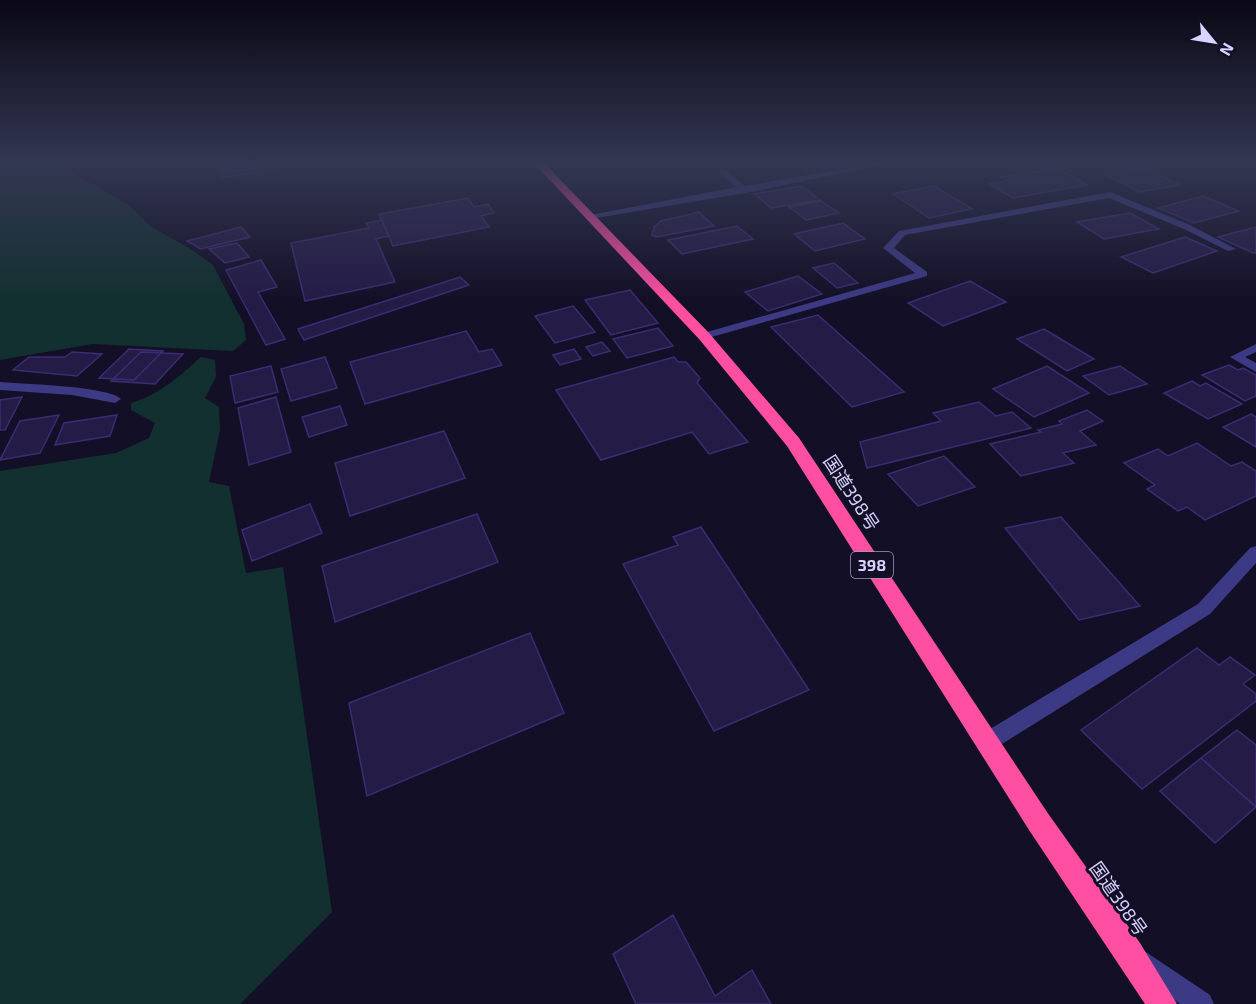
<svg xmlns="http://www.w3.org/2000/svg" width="1256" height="1004" font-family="'Exo 2','Noto Sans JP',sans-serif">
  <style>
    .green { fill: #12302f }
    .building { fill: #241b47; stroke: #3b2d73; stroke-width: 1.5 }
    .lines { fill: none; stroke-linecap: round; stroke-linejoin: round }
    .minor { fill: #3d3a85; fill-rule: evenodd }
    .highway { fill: #ff4fa3; fill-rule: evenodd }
    .labels { text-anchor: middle; stroke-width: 6; stroke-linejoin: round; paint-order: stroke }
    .shield { fill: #130f26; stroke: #9e99be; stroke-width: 1.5 }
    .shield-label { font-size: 16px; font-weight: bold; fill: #d9d4ff }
    .street-label { font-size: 18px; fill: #d9d4ff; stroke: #130f26 }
  </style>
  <rect width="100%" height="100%" fill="#130f26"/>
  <path class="green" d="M0,162H54L129,205L150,226L189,248L213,265L244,324L246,340L233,351L92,344L0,360Z
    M201,357L215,360L216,377L205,398L219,407L220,430L209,482L229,486L246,573L283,567L332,912L240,1004H0V471L116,453L149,438L155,423L131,410V403C159,395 180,376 201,357Z"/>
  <path class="building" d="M220,162H277L221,170Z
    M291,162H301L302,165L222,178L221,173Z
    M1145,168L1180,185L1140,192L1106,175Z
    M1058,169L1087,185L1013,198L989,184L1007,181L1001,177Z
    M802,186L820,200L771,208L754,194Z
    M934,186L972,209L929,218L893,194Z
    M1203,196L1239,211L1194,223L1158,208Z
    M468,198L474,207L488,204L494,213L481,216L489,227L393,246L379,214Z
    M821,201L839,213L806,220L789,207Z
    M699,212L714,226L656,237L652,235L654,227L661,221Z
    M1130,213L1159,229L1104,239L1077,222Z
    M382,220L389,236L376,239L395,282L305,301L291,243L369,228L366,223Z
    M843,223L865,239L815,251L794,234Z
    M737,226L753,239L682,254L668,240Z
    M241,227L250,237L201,249L187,241Z
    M1256,227V253H1253L1218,237Z
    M1185,237L1217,251L1153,273L1121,257Z
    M237,243L249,257L225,263L209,249Z
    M261,260L277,287L258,292L285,339L266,345L226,270Z
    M834,263L858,283L837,288L813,268Z
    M798,276L822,294L768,311L745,292Z
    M460,277L469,285L304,340L298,329Z
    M970,281L1006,302L943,326L908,303Z
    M630,290L658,323L611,335L585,300Z
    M573,306L595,332L555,343L535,316Z
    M818,315L904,392L852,407L771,327Z
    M658,328L673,346L627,358L613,339Z
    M1044,329L1094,359L1067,371L1017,339Z
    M466,331L479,352L492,349L502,365L365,404L350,362Z
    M602,342L610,351L593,356L586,347Z
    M129,349L163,351L134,380L99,378Z
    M574,349L581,359L560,365L553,355Z
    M72,352L102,354L77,376L13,370L29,357H65Z
    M141,352L183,354L155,384L111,381Z
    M325,357L337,388L291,401L281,369Z
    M674,357L678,362H686L700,378L697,383L748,442L709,454L692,432L601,460L556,390Z
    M1229,365L1238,370L1243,368L1256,375V396L1245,401L1202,375Z
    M271,366L278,392L235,403L230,376Z
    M1047,366L1089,393L1034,417L993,389Z
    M1120,366L1147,384L1109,395L1083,376Z
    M1192,381L1200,386L1206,383L1242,404L1208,419L1164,393Z
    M22,397L5,430H0V400Z
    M276,397L291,452L249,465L238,408Z
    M979,402L996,416L1012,412L1031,428L867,468L860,442L941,421L933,413Z
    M340,406L347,425L309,437L302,417Z
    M1087,410L1103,421L1080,431L1096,445L1063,453L1074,463L1021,476L990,444L1041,432L1038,430L1062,424L1059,421Z
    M1251,414L1256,417V447L1223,427Z
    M59,415L40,453L0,460L20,421Z
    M117,415L110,436L55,445L64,423Z
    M444,431L465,478L350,516L335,463Z
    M1197,443L1231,466L1242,462L1256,471V496L1205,520L1187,507L1178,511L1147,489L1155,485L1124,463L1158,449L1168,456Z
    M944,456L975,487L918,506L888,474Z
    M310,504L322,533L252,561L242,530Z
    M477,514L498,562L335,622L322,566Z
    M1061,517L1140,606L1079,620L1005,528Z
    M701,527L809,690L714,731L623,564L678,545L673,537Z
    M530,633L564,713L367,796L349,703Z
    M1197,648L1219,665L1230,657L1255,675L1243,684L1256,694V701L1142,789L1081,730Z
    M1237,730L1256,745V807L1201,758Z
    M1201,758L1256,807L1215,843L1160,791Z
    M673,915L715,996L752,970L771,1004H636L613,954Z"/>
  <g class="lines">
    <path class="minor" d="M882,162H898L745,193L590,219L585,216L737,187L720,173L719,171L723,169L745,186Z
      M1110,192L1190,225L1236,249L1228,251L1184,229L1109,198L905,235L894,248L927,272V276L708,338L704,339L698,336L700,334L915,273L883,248L899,231Z
      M1256,344V352L1245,357L1256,363V372L1230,357Z
      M0,382C22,384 109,386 121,399L115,403L72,395L0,390Z
      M1256,546V563L1210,614L994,749L987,752L980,749L977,742L980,735L1198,604L1250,548Z
      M1143,950L1210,995L1214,1004H1180L1134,971L1131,962L1134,953Z"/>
    <path class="highway" d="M533,162H543L709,333L799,438L1047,812L1140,943L1177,1004H1145L1029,830L787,446L699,339Z"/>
  </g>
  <linearGradient id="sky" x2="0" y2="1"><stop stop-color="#0a0815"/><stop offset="0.54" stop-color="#333752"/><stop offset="1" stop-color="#333752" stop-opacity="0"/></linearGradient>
  <rect width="1256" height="302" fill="url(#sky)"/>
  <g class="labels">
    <rect class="shield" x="851" y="552" width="42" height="26" rx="4.5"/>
    <g class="shield-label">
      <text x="872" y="571">398</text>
    </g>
    <g class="street-label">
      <text transform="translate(851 493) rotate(57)" y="6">国道398号</text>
      <text transform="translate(1118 899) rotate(55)" y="6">国道398号</text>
    </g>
  </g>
  <g transform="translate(1214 42) rotate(120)" stroke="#130f26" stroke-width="4.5" paint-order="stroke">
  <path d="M0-4.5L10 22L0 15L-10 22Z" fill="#d9d4ff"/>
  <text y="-9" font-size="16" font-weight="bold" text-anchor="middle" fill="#d9d4ff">N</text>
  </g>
</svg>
